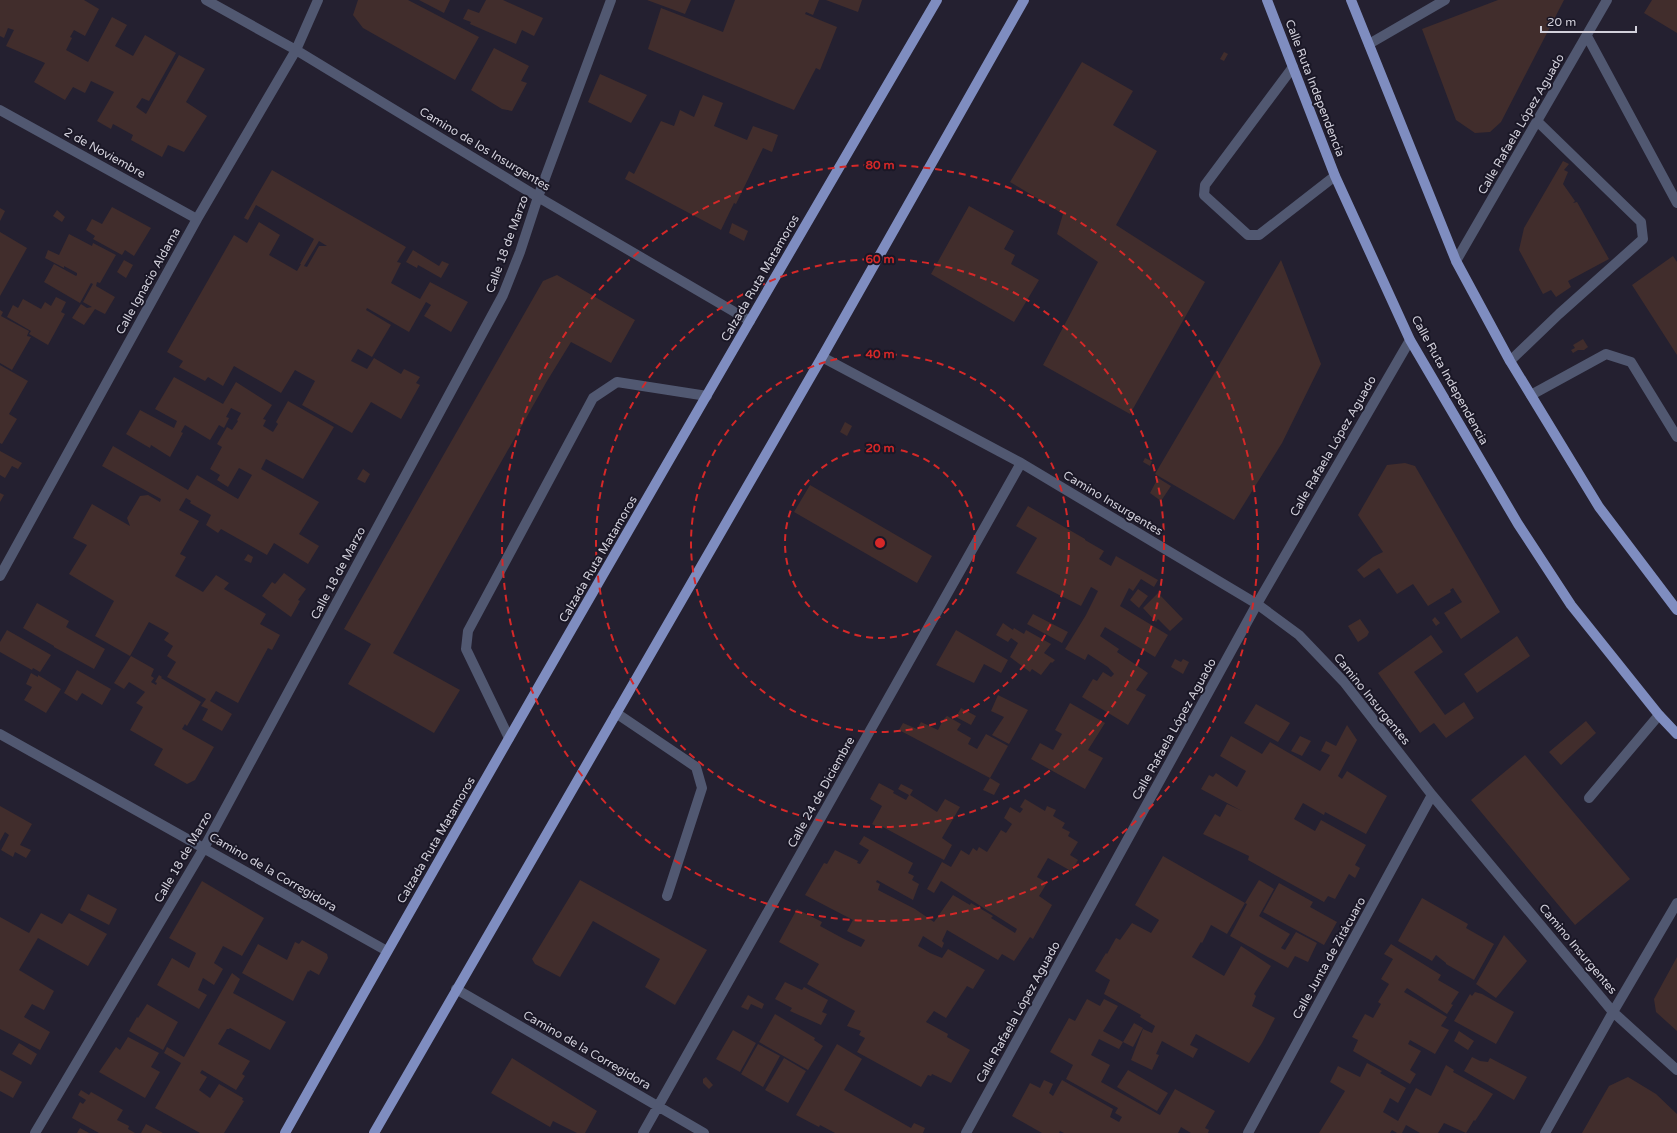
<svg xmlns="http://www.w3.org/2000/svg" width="1677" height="1133" font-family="'Varela Round',sans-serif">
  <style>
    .building { fill: #412d2c; fill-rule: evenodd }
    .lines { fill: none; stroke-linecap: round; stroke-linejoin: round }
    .minor { stroke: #515871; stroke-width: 10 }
    .major { stroke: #7f8dc0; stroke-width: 10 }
    .ring { fill: none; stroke: #d62828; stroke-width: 2; stroke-dasharray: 7 5 }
    .labels { text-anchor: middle; stroke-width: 4; stroke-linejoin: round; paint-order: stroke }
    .street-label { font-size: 12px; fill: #d2d0db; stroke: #1a1726 }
    .centre { fill: #d62828; stroke: #1a1726; stroke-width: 2 }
    .ring-label { font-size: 12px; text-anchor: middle; font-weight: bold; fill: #d62828; stroke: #1a1726; stroke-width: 4; stroke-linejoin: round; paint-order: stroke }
  </style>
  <rect width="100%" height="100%" fill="#242030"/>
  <path class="building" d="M0,0H84L99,9L85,36L74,30L70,37L72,38L66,50L88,62L112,17L127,25L115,46L133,56L145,35L176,53L149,101L142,98L136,107L146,114L179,55L205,69L186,102L207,116L184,152L168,145L162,157L131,140L133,135L113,124L111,129L97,121L114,92L91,81L85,93L73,87L65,100L34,82L45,63L6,46L14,30L8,28L4,38L0,36Z
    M358,0H408L479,37L455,80L363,28L353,15Z
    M419,0H450L444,13Z
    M486,0H503L543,18L534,36L522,30L516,44L470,24L471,22L463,19L468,9L479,13Z
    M647,0H691L685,14Z
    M735,0H819L813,15L806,12L805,14L837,27L820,70L816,68L794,110L648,49L661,8L723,32Z
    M826,0H862L858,12Z
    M1498,0H1564L1501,122L1490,132L1475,133L1456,120L1422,29Z
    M1652,0H1677V33L1644,13Z
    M494,48L529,66L521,81L527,83L512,111L502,109L471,90Z
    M1224,52L1228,54L1224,61L1220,59Z
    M1082,62L1133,91L1113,125L1157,151L1116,225L1205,282L1130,414L1043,365L1098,262L1057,234L1063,214L1010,182Z
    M600,74L647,95L631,123L588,102Z
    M703,95L723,103L714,126L747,140L753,126L778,135L772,152L763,148L736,204L734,203L721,230L625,179L629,171L634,174L661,121L674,126L680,110L694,117Z
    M1563,161L1569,164L1564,170L1568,172L1563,184L1575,201L1573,203L1577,202L1609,259L1568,281L1571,287L1556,297L1551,290L1543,294L1519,250L1524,228Z
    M272,170L406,247L397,262L401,263L391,283L420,299L430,282L468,302L451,332L424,316L431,305L426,302L409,332L367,308L366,310L391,325L372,357L358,349L351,361L367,369L374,358L401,374L404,369L420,377L416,383L420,385L401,419L371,402L352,433L302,405L315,381L295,370L281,393L234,366L223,386L208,377L205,381L179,367L183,361L167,352L234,235L247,243L259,222L280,235L269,255L297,271L301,264H300L314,239L256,205L248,220L244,218ZM319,241L327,246H319L307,267L304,266Z
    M969,206L1014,231L1004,249L1015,255L1011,264L1039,280L1014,322L931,274Z
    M112,207L151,228L134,256L125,250L122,255L93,239L95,236L86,230L92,219L102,224Z
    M0,208L5,211L0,221Z
    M57,210L65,217L62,222L53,216Z
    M732,223L748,231L744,241L729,233Z
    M0,232L27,248L0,296Z
    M69,234L92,246L93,243L116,255L100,283L97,282L96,286L115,297L105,314L95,309L84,325L72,318L81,304L87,308L92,307L83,302L93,284L91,283L80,303L44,282L54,264L76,276L77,275V273L64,266V268L45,258L48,250L59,255Z
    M413,250L439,266L442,261L449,264L441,278L418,265L417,268L406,262Z
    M1673,256L1677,262V355L1632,285Z
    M124,260L133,265L126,278L117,272Z
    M1281,260L1321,364L1282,443L1234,520L1155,474Z
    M557,275L635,320L611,363L571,342L547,381L393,653L460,690L434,733L348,684L371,644L344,629L543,281Z
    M56,297L66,302L61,312L65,314L48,345L29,334L31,331L7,317L13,305L18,308L23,299L41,309L45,302L51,306Z
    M0,310L3,312L1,316L29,331L27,336L31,337L12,370L0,363Z
    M1583,339L1588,347L1584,350H1578L1573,353L1571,350L1575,348L1573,345Z
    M0,365L28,381L9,414L17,419L2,444L0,443Z
    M174,377L223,404L236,382L272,405L263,419L266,420L263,426L273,432L278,424L276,422L288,401L334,427L303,479L266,459L261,469L319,502L299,534L319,546L308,564L274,543L267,555L221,529L218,533L206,525L211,515L190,503L191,501L186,498L179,510L199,521L180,554L186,557L175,576L203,592L216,575L229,583L224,589L266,614L260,624L280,635L272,650L268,648L238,703L216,691L210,701L232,714L222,731L202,720L208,709L201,706L206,699L167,677L176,662L167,656L173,646L164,640L169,633L149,622L130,656L95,636L114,601L69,574L87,545L73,538L92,504L130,526L127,518L140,496L148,495L160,502L161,499L102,466L113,446L188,490L197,475L238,499L252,475L239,468L228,487L217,480L220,475L210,469L222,447L217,444L227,427L232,430L238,421L237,420L241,413L231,408L226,417L229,418L224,428L219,425L210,440L185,425L181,432L183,433L170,457L151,445L150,448L126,434L140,410L174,428L177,421L155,409Z
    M845,422L852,426L847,436L840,432Z
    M0,451L22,463L18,469L12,466L5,478L0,475Z
    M1145,458L1152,461L1150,466L1143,462Z
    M1405,463L1415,466L1500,612L1461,639L1444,613L1462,602L1453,588L1450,590L1451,592L1428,606L1413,584L1397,594L1379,568L1364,578L1357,570L1373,557L1383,552L1358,515L1387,465Z
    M363,469L370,474L365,483L357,479Z
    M1158,478L1171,486L1161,501L1150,493Z
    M810,485L932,556L917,583L794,512Z
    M0,493L4,495L0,502Z
    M1028,506L1085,539V540L1104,551L1099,559L1111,566L1116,556L1158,580L1154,587L1141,579L1133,591L1129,588L1120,606L1168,635L1155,657L1105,627L1100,636L1119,649L1117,652L1148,673L1136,690L1146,695L1128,725L1082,697L1093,679L1097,681L1103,672L1111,677L1114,674L1108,667L1088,654L1085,660L1065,649L1086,615L1098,591L1091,587L1081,606L1016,573L1037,538L1016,526Z
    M248,554L253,557L251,563L244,560Z
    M284,573L306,589L298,600L300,601L291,617L262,596L272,582L275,584Z
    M1138,589L1148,596L1139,608L1130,600Z
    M1158,593L1183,619L1170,631L1158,619L1156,622L1143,608Z
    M37,603L69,621L66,627L105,649L94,669L54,647V646L23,628Z
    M1033,614L1068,632L1062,643L1027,624Z
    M1435,617L1440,623L1436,626L1432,620Z
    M1360,619L1369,632L1367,636L1358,642L1348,626Z
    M1003,623L1013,630L1014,628L1024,634L1026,630L1051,644L1044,653L1055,660L1052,663L1051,662L1041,675L1032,669L1030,672L1010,657L1018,643L1011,638L1008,642L996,635Z
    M7,630L51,655L40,672L33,668L32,670L0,652V642Z
    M956,630L1008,660L1001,673L984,664L974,683L936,665Z
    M1431,635L1443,652L1414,672L1445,715L1464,702L1474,718L1446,738L1434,723L1420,733L1378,673Z
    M1517,636L1530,656L1477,693L1464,674Z
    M131,656L154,669L151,676L154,678L151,682L156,685L157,683L155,682L159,675L162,677L161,678L201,702L187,726L185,724L182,729L214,747L195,780L187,784L154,765L163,749L130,730L143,707L136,703L145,692L129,682L124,689L114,683Z
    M1175,659L1181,662L1183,659L1189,662L1183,674L1171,667Z
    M77,670L111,689L102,705L82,693L77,701L64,693Z
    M31,673L38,677V675L61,689L46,713L24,700L32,687L26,684Z
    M998,695L1028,710L1009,744L992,735L1004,717L991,711Z
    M1070,703L1105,723L1088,750L1103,758L1085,789L1031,759L1040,743L1053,750L1062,734L1055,730Z
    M1256,704L1290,723L1278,742L1244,723Z
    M961,708L976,716L971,725L956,717Z
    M947,716L961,724L957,730L971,738L968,744L977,749L986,734L1008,746L990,778L899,730L903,723L917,729L921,722L938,730L943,720Z
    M1586,721L1596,733L1561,765L1549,752Z
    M1347,725L1357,740L1338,776L1342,779L1347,771L1387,796L1366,834L1325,812L1324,815L1303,803L1294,819L1315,831L1321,820L1366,845L1355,865L1360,868L1355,878L1349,874L1335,899L1328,896L1324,902L1248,860L1249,856L1203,834L1215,814L1220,817L1227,804L1242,811L1201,789L1209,775L1213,777L1216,773L1237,787L1246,771L1220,756L1231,736L1262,754L1270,742L1320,771L1330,755L1321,751L1326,741L1336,746Z
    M1300,736L1311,741L1302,756L1291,751Z
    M1525,755L1630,879L1575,925L1471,800Z
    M990,778L1000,784L994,795L983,790Z
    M879,783L894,791L893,793L906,800L909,795L898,789L901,784L913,790L910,795L937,812L945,799L960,807L942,838L952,845L944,860L883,827L882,829L872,824L882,806L870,799Z
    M1025,799L1045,811L1047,806L1056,810L1053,816L1065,823L1062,828L1070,832L1068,836L1078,842L1070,855L1078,860L1071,871L1048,858L1037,877L1047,883L1039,896L1052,905L1033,939L1030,937L1014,961L1002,954L998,960L947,930L942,941L944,943L942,948L923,936L918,946L930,953L942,958L948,949L985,970L973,989L967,986L946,1018L934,1011L926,1022L948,1034L947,1037L970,1050L951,1083L932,1074L931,1076L928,1075L921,1087L857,1052L865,1038L859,1035L861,1031L847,1026L855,1011L807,984L819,964L779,942L797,909L822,922L820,926L844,939L861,947L865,940L847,931L853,920L805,895L824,863L827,864L835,850L858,861L857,863L860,864L869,850L859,844L864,836L913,863L908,873L914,876L912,880L919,884L913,900L877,880L876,882L880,884L878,890L915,909L934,922L953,895L970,905L971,903L993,916L991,918L1015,933L1017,929L941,881L934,893L927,889L942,862L951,867L961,850L969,855L973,848L977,851L979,847L987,852L1001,830L1006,833L1012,824L1004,818L1010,807L1020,813L1023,809L1020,807Z
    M0,806L32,824L20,845L31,850L26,858L15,852L13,857L1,850L9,835L5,832L0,841Z
    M1163,856L1245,903L1227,934L1211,925L1202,943L1201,942L1192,957L1224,976L1241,946L1271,966L1254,994L1256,996L1252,1006L1275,1018L1262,1043L1249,1063L1196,1034L1190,1045L1198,1049L1193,1058L1162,1041L1156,1054L1159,1055L1152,1070L1131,1060L1143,1029L1152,1033L1155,1026L1140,1017L1141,1015L1104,994L1110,980L1095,971L1106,953L1107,954L1116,938L1120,940L1132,923L1151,933L1159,920L1135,905Z
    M580,880L707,950L675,1005L645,987L660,959L593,921L560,977L535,964L532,959Z
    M1259,880L1274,889L1259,916L1290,934L1281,948L1285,950L1296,932L1317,943L1308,962L1295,956L1288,968L1230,936L1247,904L1245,903Z
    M202,881L264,918L242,956L223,946L214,963L223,969L214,985L203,978L198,990L207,995L199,1009L157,985L172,958L189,968L196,953L169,938Z
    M1279,883L1313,902L1310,907L1337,922L1324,945L1263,912Z
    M88,894L117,909L109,925L80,910Z
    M1422,898L1468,924L1466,928L1494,944L1474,980L1446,964V963L1436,955L1432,961L1398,941Z
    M41,913L62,924L69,913L107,934L88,966L38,938L19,970L54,991L44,1010L32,1004L24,1017L50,1032L40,1050L0,1029V917L29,933Z
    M1504,935L1527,961L1496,998L1476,984Z
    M302,940L327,954L328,958L319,975L310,970L309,972L308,971L293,1001L242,973L258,944L287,960L295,942L299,944Z
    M1391,944L1441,975L1438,980L1459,992L1451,1004L1453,1005L1447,1014L1407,988L1404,992L1447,1017L1441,1026L1449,1030L1435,1054L1410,1040L1408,1044L1421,1051L1410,1070L1416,1074L1410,1084L1353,1051L1358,1040L1352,1037L1365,1014L1373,1018L1381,1004L1378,1002L1389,984L1381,979L1393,959L1384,954Z
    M1677,957V1031L1656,1012L1654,999Z
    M232,973L240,979L233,993L286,1022L270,1050L230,1028L229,1029H227L218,1044L250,1061L242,1074L245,1076L236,1090L202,1070L200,1073L207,1077L199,1090L210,1098L219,1084L243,1098L242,1100L244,1101L224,1133H200L155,1108L181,1063L164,1053L167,1047L184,1057Z
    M785,982L802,990L804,987L828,1000L822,1012L827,1014L821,1025L790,1011L792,1008L775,999Z
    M1475,992L1482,994L1514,1012L1496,1044L1454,1021L1470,994L1472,996Z
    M748,995L764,1004L762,1009L751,1004L748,1010L741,1007Z
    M1087,999L1100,1006L1104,999L1118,1006L1103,1031L1123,1042L1119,1049L1099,1039L1091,1055L1110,1065L1101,1082L1160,1115L1175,1089L1215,1111L1205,1128L1209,1130L1208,1133H1191L1181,1127L1178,1133H1064L1060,1131L1059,1133H1042L1012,1116L1030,1083L1040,1088L1044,1080L1053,1084L1049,1093L1053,1096L1062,1080L1113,1109L1110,1117L1119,1122L1122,1117L1115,1113L1118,1108L1066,1079L1073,1065L1050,1052L1069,1018L1075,1021Z
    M147,1004L178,1022L163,1050L129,1031L137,1017L138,1018Z
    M775,1014L815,1038L814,1040L823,1046L808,1070L759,1042Z
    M1134,1023L1143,1028L1133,1047L1123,1042Z
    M733,1030L756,1043L740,1072L716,1059Z
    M1459,1031L1474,1041L1468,1050L1454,1041Z
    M128,1037L159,1053L151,1067L160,1072L145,1098L99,1072L116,1047L120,1050Z
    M19,1043L37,1054L31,1065L12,1054Z
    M758,1044L780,1056L763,1087L741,1074Z
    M837,1044L862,1059L844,1090L911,1128L914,1123L925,1128L923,1133H835L820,1125L819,1127L796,1115Z
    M1472,1057L1480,1061L1488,1062L1490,1058L1527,1077L1514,1100L1464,1071Z
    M512,1058L597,1111L585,1133H577L553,1121L550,1127L491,1093Z
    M784,1058L806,1071L788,1103L765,1090Z
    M1367,1063L1382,1071L1380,1073L1406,1088L1398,1103L1390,1098L1383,1112L1398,1121L1416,1088L1431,1096L1446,1065L1454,1070L1453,1072L1493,1094L1475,1121L1474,1120L1466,1133L1444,1123L1438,1133H1420L1406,1125L1402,1133H1397L1392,1130L1390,1133H1319L1345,1091L1330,1082L1338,1066L1360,1077Z
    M0,1070L22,1082L13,1098L0,1091Z
    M1128,1070L1168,1093L1157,1111L1117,1087Z
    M706,1077L713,1085L709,1089L703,1083V1079Z
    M1628,1077L1656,1094L1677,1114V1133H1582L1609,1086Z
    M81,1090L89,1095L91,1092L123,1110L117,1120L129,1126L128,1129L135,1133H99L72,1118L80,1102L83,1104L86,1100L78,1095Z
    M146,1124L163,1133H141Z
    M80,1128L89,1133H77Z"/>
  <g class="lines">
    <path class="minor" d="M206,0L296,50L538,197L750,321
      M1587,36L1677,203
      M1369,44L1445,0
      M1293,67L1205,185L1204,195L1248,235H1259L1335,176
      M0,110L197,219
      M1456,261L1607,0
      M822,357L1021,463L1257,604L1299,635L1344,682L1432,795L1613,1012L1677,1070
      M1510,361L1559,314L1643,239L1641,222L1537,121
      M1531,395L1606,354L1631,362L1677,437
      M0,576L197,219L296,50L318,0
      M616,713L696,767L702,788L667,896
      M0,734L387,951
      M509,738L466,649L468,631L593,398L617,382L707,396
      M1589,798L1659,715
      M456,989L704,1133
      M35,1133L204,848L503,295L520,252L538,197L611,0
      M643,1133L1021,463
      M966,1133L1257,604L1410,340
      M1248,1133L1432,795
      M1545,1133L1613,1012L1677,903"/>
    <path class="major" d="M1267,0L1335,176L1410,340L1518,524L1571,605L1659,715L1677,734
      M1351,0L1456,261L1510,361L1599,507L1677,610
      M285,1133C498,753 717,376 937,0
      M374,1133L822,357L1024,0"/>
  </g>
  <g class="ring">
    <circle cx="880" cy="543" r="95"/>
    <circle cx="880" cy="543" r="189"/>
    <circle cx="880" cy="543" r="284"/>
    <circle cx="880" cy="543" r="378"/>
  </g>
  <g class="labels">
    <g class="street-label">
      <text transform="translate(1315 88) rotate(69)" y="4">Calle Ruta Independencia</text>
      <text transform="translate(1521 124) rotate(-60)" y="4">Calle Rafaela López Aguado</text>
      <text transform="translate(485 149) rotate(31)" y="4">Camino de los Insurgentes</text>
      <text transform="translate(105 153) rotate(29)" y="4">2 de Noviembre</text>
      <text transform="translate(507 244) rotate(-70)" y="4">Calle 18 de Marzo</text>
      <text transform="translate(760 278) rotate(-60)" y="4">Calzada Ruta Matamoros</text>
      <text transform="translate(148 281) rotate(-61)" y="4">Calle Ignacio Aldama</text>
      <text transform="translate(1450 380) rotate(61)" y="4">Calle Ruta Independencia</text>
      <text transform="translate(1333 446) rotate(-60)" y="4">Calle Rafaela López Aguado</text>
      <text transform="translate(1113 503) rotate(31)" y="4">Camino Insurgentes</text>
      <text transform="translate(598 559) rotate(-60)" y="4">Calzada Ruta Matamoros</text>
      <text transform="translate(338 573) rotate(-62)" y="4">Calle 18 de Marzo</text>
      <text transform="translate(1372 699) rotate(51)" y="4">Camino Insurgentes</text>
      <text transform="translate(1174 729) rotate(-61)" y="4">Calle Rafaela López Aguado</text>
      <text transform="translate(821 792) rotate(-61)" y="4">Calle 24 de Diciembre</text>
      <text transform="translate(436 840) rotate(-60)" y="4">Calzada Ruta Matamoros</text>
      <text transform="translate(183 857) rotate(-60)" y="4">Calle 18 de Marzo</text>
      <text transform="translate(273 872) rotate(30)" y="4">Camino de la Corregidora</text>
      <text transform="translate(1578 949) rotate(50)" y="4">Camino Insurgentes</text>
      <text transform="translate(1329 958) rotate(-61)" y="4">Calle Junta de Zitácuaro</text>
      <text transform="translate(1018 1012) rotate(-61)" y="4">Calle Rafaela López Aguado</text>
      <text transform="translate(587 1050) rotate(30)" y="4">Camino de la Corregidora</text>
    </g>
  </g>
  <circle cx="880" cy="543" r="6" class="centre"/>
  <g class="ring-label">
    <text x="880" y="169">80 m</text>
    <text x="880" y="263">60 m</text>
    <text x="880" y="358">40 m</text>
    <text x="880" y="452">20 m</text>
  </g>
  <path d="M1541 26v6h95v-6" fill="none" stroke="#d2d0db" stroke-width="2"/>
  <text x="1547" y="26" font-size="12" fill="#d2d0db" stroke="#1a1726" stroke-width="3" paint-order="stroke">20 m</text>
</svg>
